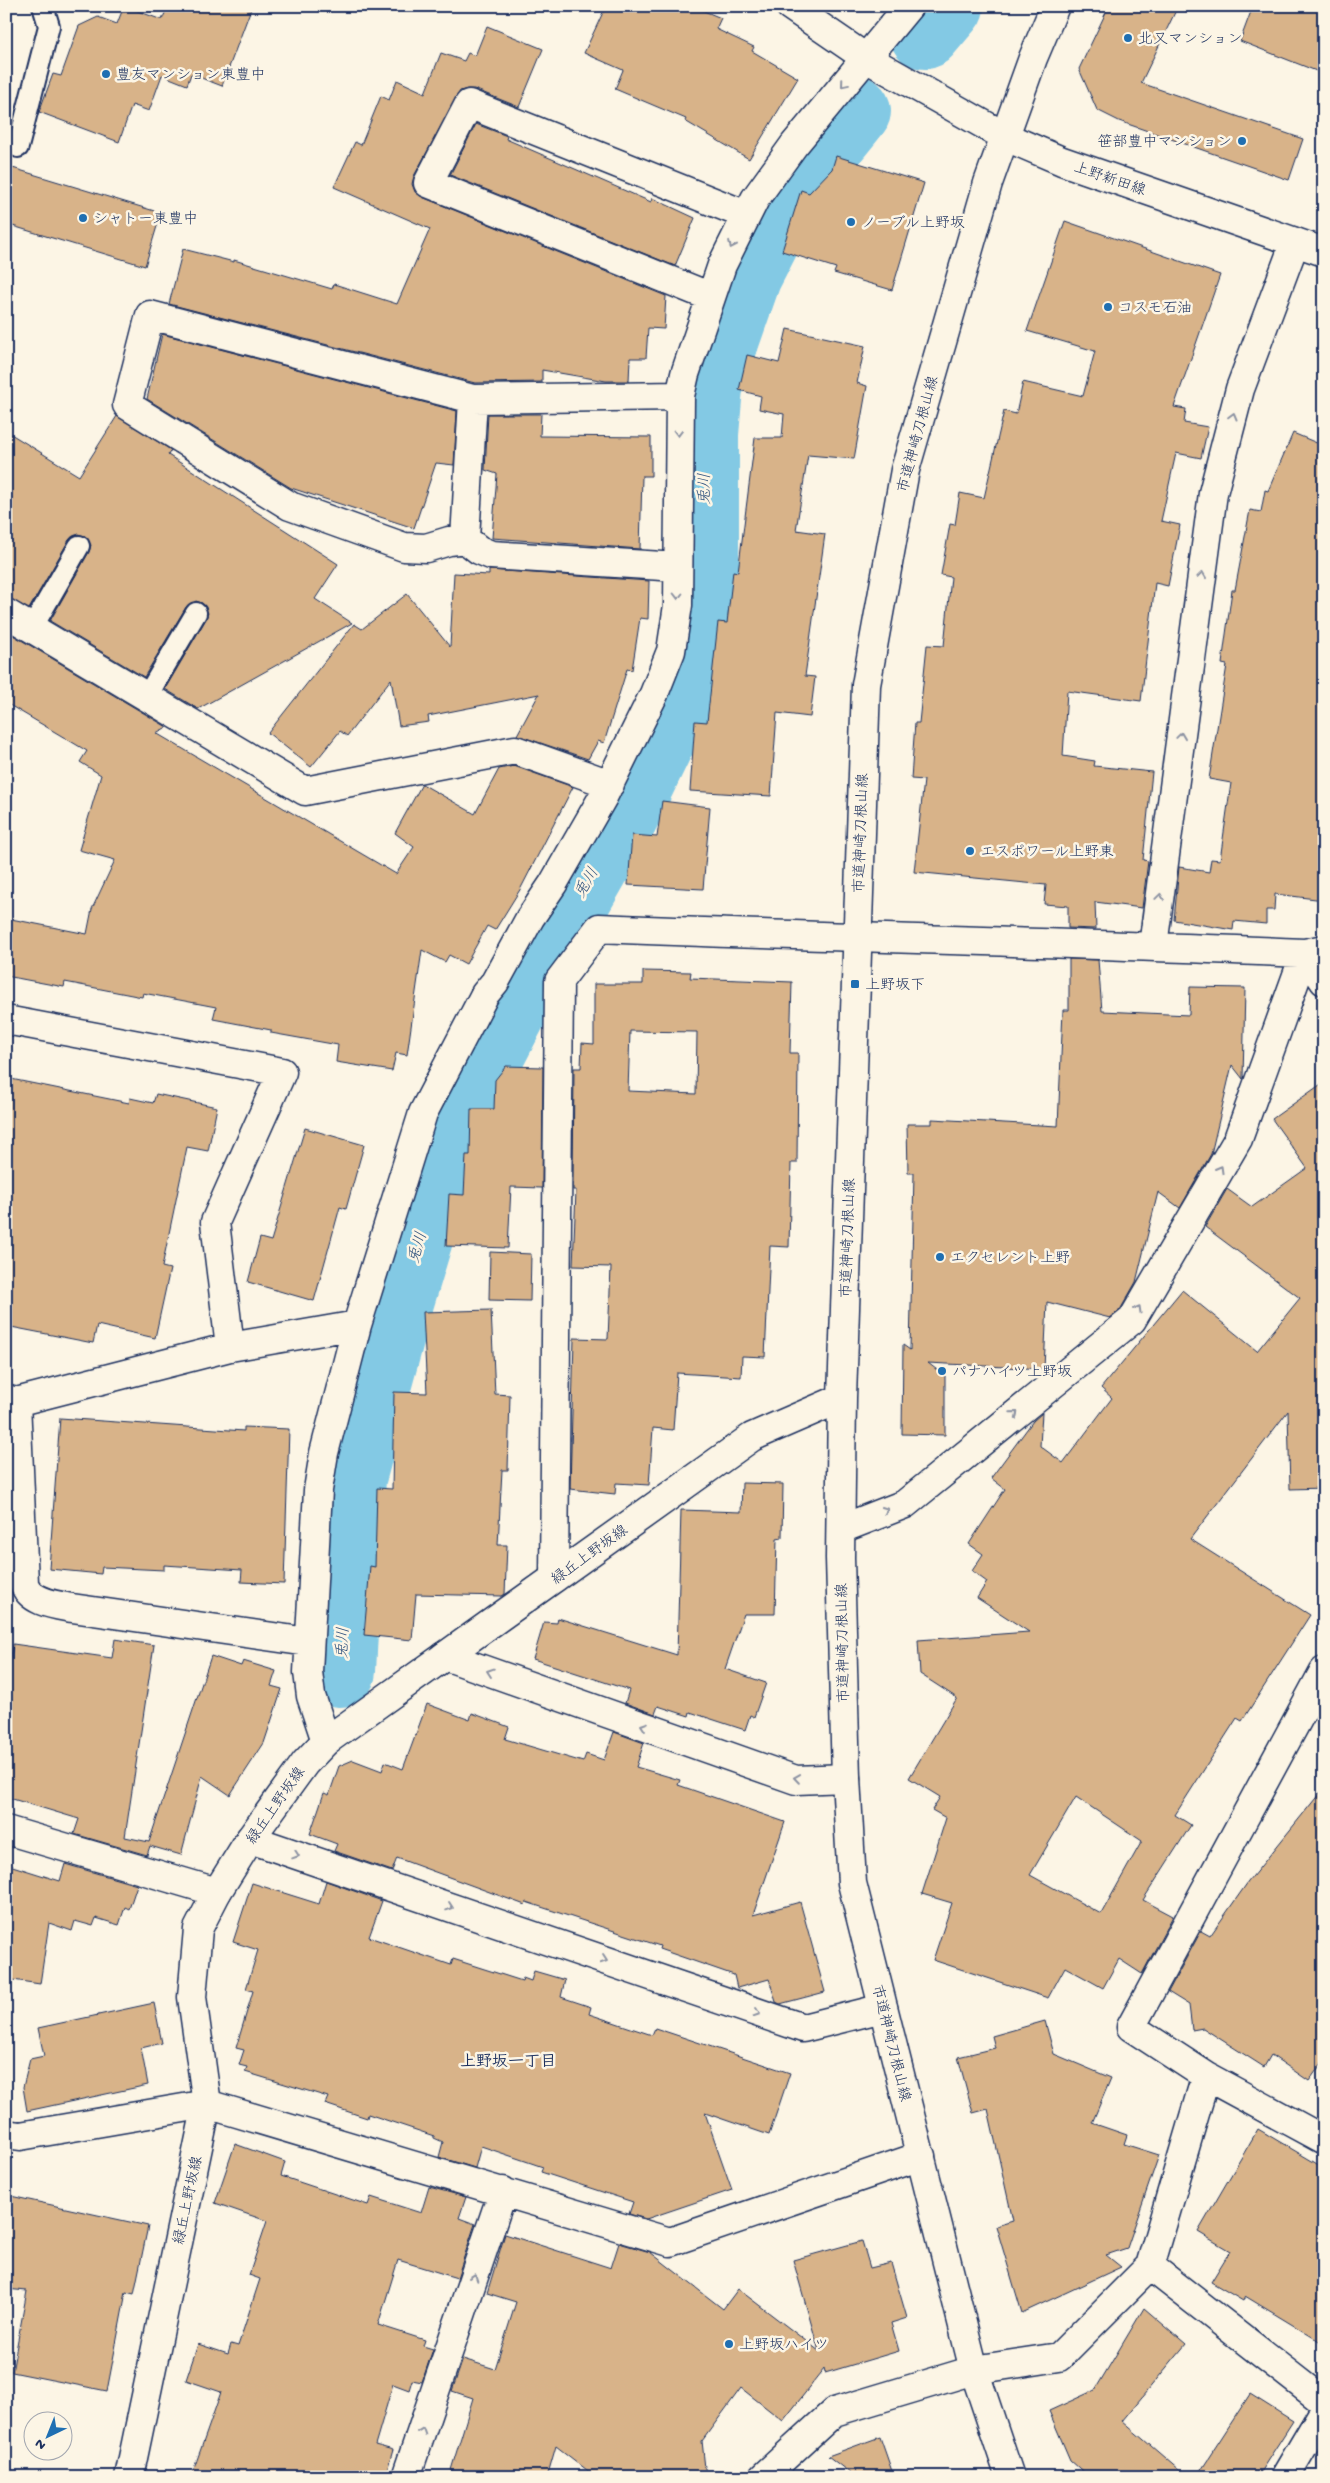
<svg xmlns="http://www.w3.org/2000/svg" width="1330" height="2483" font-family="'Gochi Hand','Klee One',sans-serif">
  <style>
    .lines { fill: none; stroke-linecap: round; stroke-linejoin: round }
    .river { stroke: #83c9e4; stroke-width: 72 }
    .building { fill: #d8b389; stroke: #1b2f5e; fill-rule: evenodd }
    .service-casing { stroke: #1b2f5e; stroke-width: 24 }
    .minor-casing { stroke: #1b2f5e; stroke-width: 31 }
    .tertiary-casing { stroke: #1b2f5e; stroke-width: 31 }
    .service { stroke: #fcf5e5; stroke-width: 20 }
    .minor { stroke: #fcf5e5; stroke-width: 28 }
    .tertiary { stroke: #fcf5e5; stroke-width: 28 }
    .oneway { stroke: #8c92a2 }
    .poi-dot { fill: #1f6fb2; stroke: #fcf5e5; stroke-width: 2 }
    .labels { text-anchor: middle; stroke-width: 5; stroke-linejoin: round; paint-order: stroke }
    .poi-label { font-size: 15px; fill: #1b2f5e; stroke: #fcf5e5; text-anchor: start }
    .street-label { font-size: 15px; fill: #1b2f5e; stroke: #fcf5e5 }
    .water-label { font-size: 16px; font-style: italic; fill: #355680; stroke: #fcf5e5 }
    .neighbourhood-label { font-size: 16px; font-weight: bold; fill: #1b2f5e; stroke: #fcf5e5 }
  </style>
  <rect width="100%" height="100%" fill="#fcf5e5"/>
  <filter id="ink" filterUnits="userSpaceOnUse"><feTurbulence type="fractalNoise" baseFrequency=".02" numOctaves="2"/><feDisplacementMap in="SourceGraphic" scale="10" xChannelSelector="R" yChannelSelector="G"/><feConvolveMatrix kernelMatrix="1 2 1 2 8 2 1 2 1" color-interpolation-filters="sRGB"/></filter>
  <g filter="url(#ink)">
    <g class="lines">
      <path class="river" d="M925,33L948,6
        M340,1671L350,1478L399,1298L449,1132L516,1002L620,821L690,676L699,646L703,615V434L707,387L746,275L779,211L799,180L855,111"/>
    </g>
    <path class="building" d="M124,6L162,20L168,6H252L222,86L191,74L187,85L162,75L149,111L132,105L119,142L39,112L53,74L61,76L79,26L98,17L117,24Z
      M606,6H692L721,18L716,29L754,47L752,51L798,78L749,159L685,121L686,119L615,89L623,70L584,53Z
      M1109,6H1178L1141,83L1303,139L1289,180L1119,121L1097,110L1079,69Z
      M1253,6H1306L1324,13V74L1240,41Z
      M487,26L543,49L519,107L474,89H467L460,91L414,176L412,184L415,192L422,197L666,296L664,329L648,328L646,358H630L629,381H606L542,370V382L475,383L169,304L183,249L234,262V260L332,289L334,284L397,304L430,229L334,187L355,142L361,145L381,96L389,100L397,80L425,93L441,53L464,61L468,53L475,56Z
      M476,124L507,136L506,139L651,202L652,198L695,218L675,266L450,175Z
      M836,156L924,183L892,290L834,273L836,268L782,251L801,190L809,193L832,169Z
      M6,166L161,213L145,266L6,224Z
      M1065,221L1220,275L1174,407L1186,409L1184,423L1208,427L1201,458L1176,453L1161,521L1180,525L1168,586L1155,583L1141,701L1067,691L1063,756L1095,761L1094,766L1152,772L1143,860L1148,861L1142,908L1095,902L1096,929L1068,928V906L1044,904L1046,885L914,872L924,780L911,779L915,723H919L927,645L944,646L951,577L941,575L950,524L955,525L960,493L984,498L1004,411L1016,414L1023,382L1083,396L1095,351L1027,331Z
      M787,329L865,346L857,383L867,386L854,459L808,455L796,530L825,534L805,676L815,677L810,717L777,713L771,796L690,791L695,721L707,722L718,622L727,623L733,571L738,572L755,438H782L784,414L759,409L761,396L739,390L747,355L779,363Z
      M162,334L457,411L454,465L436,463L414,528L291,488L147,399Z
      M488,414H541L540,436L651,437V476H642L640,549L492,538L497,474L485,470Z
      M117,416L171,450L168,455L338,564L315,599L352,623L198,709L165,689L206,619L208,613L202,603L196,601L186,607L144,677L50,621L89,552L91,545L85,536L78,534L69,540L29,609L6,597V431L79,476Z
      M1293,433L1324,446V900L1275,894L1274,910H1266V924L1234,921L1233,930L1174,920L1179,867L1209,872L1211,859L1220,860L1231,783L1209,779L1227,665L1222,664L1232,590H1235L1250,510L1261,512L1265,490L1268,491Z
      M489,570L649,581L648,619L640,618L632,670L627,669L604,743L598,741L588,759L517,735L539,694L428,716L429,722L399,726L391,679L347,736L340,731L311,767L268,733L354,624L362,629L407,594L450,647L454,573L489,575Z
      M6,631L167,727L156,733L396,874L414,847L395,833L422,784L475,814L499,769L514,766L573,787L521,888L495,930L487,926L466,964L449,955L445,962L422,950L407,1055L396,1053L392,1071L336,1062L338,1045L271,1033V1030L213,1019L216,1007L143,993L142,997L65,982L64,987L6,976V918L87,934L92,909L115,860L79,850L101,775L80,762L87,751L6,703Z
      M662,801L710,807L703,889L628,885L632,835L657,837Z
      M1069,959L1098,960L1102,1011L1189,1015L1190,987L1245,988L1243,1079L1232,1065L1211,1154L1180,1208L1158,1192L1136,1282L1120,1310L1110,1318L1047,1302L1044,1369L928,1363L945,1376V1435L902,1434L903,1345L910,1350L914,1173H908L907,1124H932V1119L1058,1126L1063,1010H1069Z
      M643,971L691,972L690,978L792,982L790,1053H798L797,1163H791L789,1247L770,1246L765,1357L742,1356L741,1377L677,1373L673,1430L653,1428L649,1485L616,1483L615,1494L570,1489L574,1338L608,1339L611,1267L573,1266L576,1190H573L574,1068H581L582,1043L594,1044V984H643ZM630,1031L697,1032L696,1094L628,1091Z
      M506,1066L543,1067L542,1188L511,1187L508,1248L446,1246L449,1194L464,1195L466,1155H470L471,1109H494L495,1080Z
      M6,1078L129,1103L130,1098L153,1103L156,1094L217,1107L208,1151L187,1147L162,1267L170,1269L155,1338L97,1325L93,1343L6,1326Z
      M1324,1082V1488L1290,1489L1288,1411L1190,1539L1310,1615L1242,1721L1237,1718L1175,1815L1191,1825L1143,1900L1173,1916L1142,1974L1119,1959L1103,1988L1065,1967L1048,1998L933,1960L952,1903L922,1894L946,1818L932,1810L940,1797L909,1778L957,1698L920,1674L918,1640L1029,1632L977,1598L987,1582L972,1571L983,1554L969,1544L1005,1489L991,1478L1033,1421L1042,1413L1040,1446L1063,1463L1112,1398L1101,1388L1182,1290L1257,1351L1300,1298L1205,1227L1227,1189L1252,1207L1307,1168L1272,1119ZM1076,1797L1142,1841L1101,1914L1030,1875Z
      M305,1128L364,1145L346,1209L340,1207L314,1301L248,1282L260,1238L271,1241Z
      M490,1252L531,1254L530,1301L489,1300Z
      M491,1310L495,1394L510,1395L508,1470H502L498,1545H507L505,1594L502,1596L416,1594L412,1640L364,1635L370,1566L375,1567L377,1488L392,1489L394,1392L427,1393L423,1312Z
      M60,1418L244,1431V1427L289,1429L284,1584L241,1582L242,1570L164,1565V1570L102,1567L101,1574L49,1569Z
      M742,1483L783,1484L782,1538L777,1539L775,1614H744L725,1669L766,1683L754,1717L750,1715L745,1730L690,1712L689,1716L658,1706L655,1714L625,1703L629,1690L533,1659L544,1622L557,1623L558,1618L677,1655L681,1510L741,1512Z
      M115,1639L154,1645L125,1837L149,1842L211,1656L241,1666L243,1661L276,1671L271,1686L282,1689L264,1743L230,1795L202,1776L181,1855L150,1846L147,1855L74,1834L79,1819L6,1797V1688L13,1644L112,1658Z
      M427,1704L470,1720L472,1713L509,1727L505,1739L583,1762L586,1754L604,1760L614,1732L644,1743L636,1767L680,1780L678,1785L785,1822L753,1915L800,1902L825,1992L780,2004L776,2002L769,1979L737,1988L734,1975L659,1949L660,1946L526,1902L525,1905L397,1858L392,1871L334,1851L337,1844L310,1834L324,1793L329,1795L339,1766L353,1760L382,1771L385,1762L403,1769Z
      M1324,1788V2060L1309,2081L1271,2055L1264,2067L1203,2028L1192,2030L1189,2005L1168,1992L1201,1931L1210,1936L1248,1882Z
      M6,1864L60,1881L65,1864L137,1885L129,1909L125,1907L119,1925L96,1918L93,1926L75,1921L72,1931L49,1923L40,1984L6,1979Z
      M326,1881L382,1901L369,1937L451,1965L453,1959L522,1981L523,1978L531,1981L534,1971L565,1980L561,1997L591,2007L589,2014L652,2035L655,2028L790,2073L769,2135L705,2113L732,2190L646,2219L629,2214L633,2202L541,2172L543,2167L481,2146L475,2168L439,2157L443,2142L434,2138V2136L368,2114L367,2118L325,2104L328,2097L245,2072L247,2067L239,2065L244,2050L236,2048L253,1991L246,1989L258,1950L233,1942L252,1883L319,1904Z
      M154,2003L162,2043L141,2048L148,2085L27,2111L23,2087L30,2059L44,2056L38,2028Z
      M1045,2021L1054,2054L1111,2078L1092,2123L1127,2135L1124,2144L1159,2155L1127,2248L1106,2255L1121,2267L1022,2313L996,2226L1013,2221L988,2109L973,2113L958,2057L995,2048L992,2036Z
      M1258,2129L1324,2168V2344L1245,2296L1243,2301L1211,2282L1230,2251L1198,2232Z
      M235,2144L285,2162L281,2176L368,2205L371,2197L421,2213L429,2187L466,2197L459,2218L475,2224L457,2278L398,2260L378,2325L425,2340L423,2346L433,2349L422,2382L412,2380L409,2390L393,2384L375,2445L393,2450L385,2477H191L221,2392L186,2380L198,2344L228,2354L231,2344L238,2346L260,2279L249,2275L267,2221L215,2203Z
      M6,2195L148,2226L134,2294L126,2292L107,2391L12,2372L27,2291L6,2289Z
      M505,2234L611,2268L619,2243L650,2252L723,2309L738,2289L819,2351L793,2260L862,2241L870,2268L891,2263L907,2318L891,2323L899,2351L825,2373L824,2369L783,2421L741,2388L702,2441L706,2477H596L556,2446L547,2477H473L451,2470L473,2398L452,2391L463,2359L495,2369L516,2302L487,2293Z
      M1144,2308L1186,2344L1122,2421L1187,2477H1089L1070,2460L1049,2411L1095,2390Z
      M1250,2394L1293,2421L1257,2477H1196Z
      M880,2437L894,2477H855L828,2456Z"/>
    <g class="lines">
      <defs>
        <path id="service" d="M18,147L49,26L43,6
          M32,628L79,546
          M147,696L196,613"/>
        <path id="minor" d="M711,297L428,183L469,104L746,215
          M465,539L473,399
          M678,567L491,555L479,550L465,539L449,541L426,548L404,547L290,506L127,405L150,315L473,399L680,396
          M6,613L305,791L515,750L610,784
          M1153,946L1213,493L1240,389L1295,242
          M6,1020L282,1072L215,1222L230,1347
          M6,1399L16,1402L230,1347L357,1325
          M16,1402L24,1583C29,1602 56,1605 72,1608L308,1642
          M841,1529L905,1504L1132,1320L1238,1139L1305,953L1324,981
          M554,1578L559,981L599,928C834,938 1070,942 1305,953L1324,949
          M445,1656L796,1780L846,1778
          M326,1741L311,1696L308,1672L318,1490L324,1453L357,1325L423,1113L485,994L495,982L530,918L553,884L603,797L654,694L671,651L678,605L680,396L685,374L722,265L755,199L794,145L909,6
          M6,1830L217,1892
          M250,1839L803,2028L883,2008
          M1206,2076L1324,2140
          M6,2134L20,2136L207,2104L670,2242L921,2156
          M1150,2266L1324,2402
          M406,2477L503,2191
          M763,2477L834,2412L974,2370L1059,2357L1150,2266L1206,2076L1131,2027L1324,1671
          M1285,2477L1324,2411"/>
        <path id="tertiary" d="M790,6L866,58L1006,137L1062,161L1324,252
          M129,2477L207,2104L192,1997L198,1929L217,1892L250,1839L305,1763L326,1741L752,1437L842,1398
          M1010,2477L974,2370L852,1883L846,1778L840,1558L842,1398L866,685L905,470L988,183L1033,58L1055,6"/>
      </defs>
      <use href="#service" class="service-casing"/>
      <use href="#minor" class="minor-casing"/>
      <use href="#tertiary" class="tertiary-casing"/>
      <use href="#service" class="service"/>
      <use href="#minor" class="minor"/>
      <use href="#tertiary" class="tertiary"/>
    </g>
    <defs><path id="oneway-chevron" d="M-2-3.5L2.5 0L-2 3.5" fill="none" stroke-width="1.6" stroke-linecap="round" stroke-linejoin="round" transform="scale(1.25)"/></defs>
    <g class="oneway">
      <use href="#oneway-chevron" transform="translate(844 84) rotate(130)"/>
      <use href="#oneway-chevron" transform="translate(732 245) rotate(115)"/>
      <use href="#oneway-chevron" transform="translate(1233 416) rotate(-75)"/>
      <use href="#oneway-chevron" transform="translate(678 433) rotate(90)"/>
      <use href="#oneway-chevron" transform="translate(1202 575) rotate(-82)"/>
      <use href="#oneway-chevron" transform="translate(678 596) rotate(90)"/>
      <use href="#oneway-chevron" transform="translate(1181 736) rotate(-82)"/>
      <use href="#oneway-chevron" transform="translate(1160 897) rotate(-82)"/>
      <use href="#oneway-chevron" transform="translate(1220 1169) rotate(-60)"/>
      <use href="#oneway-chevron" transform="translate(1138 1309) rotate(-60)"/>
      <use href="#oneway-chevron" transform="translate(1015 1414) rotate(-39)"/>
      <use href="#oneway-chevron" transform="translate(885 1510) rotate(-21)"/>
      <use href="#oneway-chevron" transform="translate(490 1672) rotate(-161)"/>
      <use href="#oneway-chevron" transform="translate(644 1726) rotate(-161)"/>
      <use href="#oneway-chevron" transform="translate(797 1778) rotate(-172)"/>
      <use href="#oneway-chevron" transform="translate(296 1855) rotate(19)"/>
      <use href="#oneway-chevron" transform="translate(450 1907) rotate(19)"/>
      <use href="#oneway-chevron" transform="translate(604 1960) rotate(19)"/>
      <use href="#oneway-chevron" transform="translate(757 2013) rotate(19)"/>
      <use href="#oneway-chevron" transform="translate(474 2277) rotate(-71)"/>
      <use href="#oneway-chevron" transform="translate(422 2431) rotate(-71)"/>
    </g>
  </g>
  <g class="poi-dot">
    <circle cx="1128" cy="38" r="5"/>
    <circle cx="106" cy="74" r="5"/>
    <circle cx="1242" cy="141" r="5"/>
    <circle cx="83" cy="218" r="5"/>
    <circle cx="851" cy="222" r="5"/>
    <circle cx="1108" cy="307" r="5"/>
    <circle cx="970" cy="851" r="5"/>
    <rect x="850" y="979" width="10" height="10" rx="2.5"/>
    <circle cx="940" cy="1257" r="5"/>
    <circle cx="942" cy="1371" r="5"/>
    <circle cx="729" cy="2344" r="5"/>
  </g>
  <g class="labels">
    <g class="poi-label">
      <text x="1138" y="43">北又マンション</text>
      <text x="116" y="79">豊友マンション東豊中</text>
      <text x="1232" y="146" text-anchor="end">笹部豊中マンション</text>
      <text x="93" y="223">シャトー東豊中</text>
      <text x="861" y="227">ノーブル上野坂</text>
      <text x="1118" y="312">コスモ石油</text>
      <text x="980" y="856">エスポワール上野東</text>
      <text x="865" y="989">上野坂下</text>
      <text x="950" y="1262">エクセレント上野</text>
      <text x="952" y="1376">パナハイツ上野坂</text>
      <text x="739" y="2349">上野坂ハイツ</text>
    </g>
    <g class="street-label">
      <text transform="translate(1110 178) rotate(19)" y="5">上野新田線</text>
      <text transform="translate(917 434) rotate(-75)" y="5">市道神崎刀根山線</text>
      <text transform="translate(860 833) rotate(-88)" y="5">市道神崎刀根山線</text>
      <text transform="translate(847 1238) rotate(-88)" y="5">市道神崎刀根山線</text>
      <text transform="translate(589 1554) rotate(-36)" y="5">緑丘上野坂線</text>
      <text transform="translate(842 1643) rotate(-91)" y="5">市道神崎刀根山線</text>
      <text transform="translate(275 1805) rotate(-55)" y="5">緑丘上野坂線</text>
      <text transform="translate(892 2043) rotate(76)" y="5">市道神崎刀根山線</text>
      <text transform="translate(187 2200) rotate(-78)" y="5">緑丘上野坂線</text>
    </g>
    <g class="water-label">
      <text transform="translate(703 489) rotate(-90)" y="6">兎川</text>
      <text transform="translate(585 882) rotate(-60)" y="6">兎川</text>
      <text transform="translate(416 1247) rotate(-74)" y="6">兎川</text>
      <text transform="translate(341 1643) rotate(-87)" y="6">兎川</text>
    </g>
    <g class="neighbourhood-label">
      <text x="508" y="2066">上野坂一丁目</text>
    </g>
  </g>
  <rect width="1330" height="2483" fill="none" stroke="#fcf5e5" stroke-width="25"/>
  <rect x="12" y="12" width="1305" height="2458" fill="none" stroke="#1b2f5e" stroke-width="2" filter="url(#ink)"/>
  <g transform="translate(48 2436) rotate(223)"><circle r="24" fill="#fcf5e5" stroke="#a2a6af"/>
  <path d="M0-4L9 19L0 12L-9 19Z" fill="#1f6fb2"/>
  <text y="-8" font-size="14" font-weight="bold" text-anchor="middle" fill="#1b2f5e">N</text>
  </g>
</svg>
